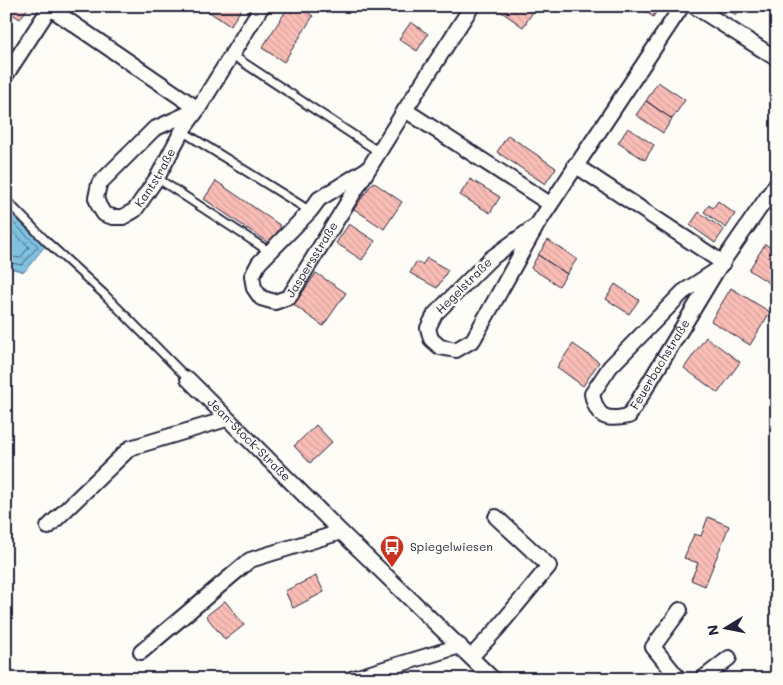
<svg xmlns="http://www.w3.org/2000/svg" width="783" height="685" font-family="Mali,sans-serif">
  <style>
    .water { fill: url(#water-ripples); stroke: #5a829e }
    .lines { fill: none; stroke-linecap: round; stroke-linejoin: round }
    .shore { stroke: #47627d; stroke-width: 1 }
    .building { fill: url(#building-back-hatch); stroke: #22223b }
    .lane-casing { stroke: #22223b; stroke-width: 11 }
    .street-casing { stroke: #22223b; stroke-width: 18 }
    .lane { stroke: #fdfcf7; stroke-width: 7 }
    .street { stroke: #fdfcf7; stroke-width: 14 }
    .labels { text-anchor: middle; stroke-width: 5; stroke-linejoin: round; paint-order: stroke }
    .street-label { font-size: 12px; fill: #22223b; stroke: #fdfcf7 }
    .poi-label { font-size: 12px; fill: #22223b; stroke: #fdfcf7; text-anchor: start }
  </style>
  <defs>
    <pattern id="water-ripples" width="26" height="14" patternUnits="userSpaceOnUse" patternTransform="scale(1.25)"><rect width="26" height="14" fill="#7fc2e0"/><path d="M2 4q2-2 4 0t4 0M15 11q2-2 4 0t4 0" fill="none" stroke="#6da6c1"/></pattern>
    <pattern id="building-back-hatch" width="6" height="6" patternUnits="userSpaceOnUse" patternTransform="scale(1.25)"><rect width="6" height="6" fill="#fabeb6"/><path d="M-1 5l2 2M0 0l6 6M5-1l2 2" fill="none" stroke="#d6a39d"/></pattern>
  </defs>
  <rect width="100%" height="100%" fill="#fdfcf7"/>
  <filter id="ink" filterUnits="userSpaceOnUse"><feTurbulence type="fractalNoise" baseFrequency=".02" numOctaves="2"/><feDisplacementMap in="SourceGraphic" scale="10" xChannelSelector="R" yChannelSelector="G"/><feConvolveMatrix kernelMatrix="1 2 1 2 8 2 1 2 1" color-interpolation-filters="sRGB"/></filter>
  <g filter="url(#ink)">
    <path class="water" d="M6,209L45,246L24,272L6,267Z"/>
    <g class="lines">
      <path class="shore" d="M6,216L38,246L22,265L6,262
        M6,225L29,247L20,258L6,256"/>
    </g>
    <path class="building" d="M6,6H29L20,19L6,10Z
      M207,6H240L242,8L230,26L205,9Z
      M289,6H298L313,16L284,62L262,48Z
      M493,6H537L523,27Z
      M638,6H660L653,17Z
      M722,6H741L736,15Z
      M411,22L428,34L417,51L399,39Z
      M658,82L685,100L672,119L646,101Z
      M646,101L672,119L663,133L636,115Z
      M628,128L654,145L645,160L618,143Z
      M508,135L556,168L545,184L497,152Z
      M470,179L500,197L490,213L460,195Z
      M216,181L281,226L270,244L204,199Z
      M373,182L402,202L384,229L354,209Z
      M718,201L735,214L726,228L704,212L709,205L713,208Z
      M699,212L724,230L715,243L690,225Z
      M349,224L375,241L362,260L336,243Z
      M548,240L577,259L567,274L538,255Z
      M765,244L777,252V288L749,270Z
      M538,255L567,274L559,286L531,268Z
      M427,258L448,270L437,288L410,273L416,262L422,265Z
      M316,273L346,293L323,326L294,305Z
      M615,284L639,300L629,314L606,299Z
      M731,288L770,312L750,345L711,321Z
      M706,337L740,362L718,393L684,368Z
      M573,344L599,362L583,386L557,367Z
      M316,425L332,442L310,463L294,446Z
      M708,517L729,526L705,586L691,580L698,563L684,558L694,534L701,536Z
      M316,576L324,592L293,608L285,591Z
      M225,601L244,625L225,640L206,616Z
      M437,673L439,679H415Z"/>
    <g class="lines">
      <defs>
        <path id="lane" d="M232,55L379,152
          M182,131L310,211
          M157,178L270,252
          M6,200L47,242L104,294L188,379"/>
        <g id="street">
          <path d="M694,6L777,59"/>
          <path d="M50,8L198,109"/>
          <path d="M6,75L51,6"/>
          <path id="s1" d="M198,109L154,129L99,184L96,198L99,206L104,214L113,217H123L135,210L157,178L182,131L198,109L262,6"/>
          <path d="M405,110L550,204"/>
          <path d="M575,165L723,263"/>
          <path id="s2" d="M369,168L319,199L310,211L259,263L252,276L254,288L261,298L275,302L289,297L405,110L472,6"/>
          <path d="M537,225L490,259L435,314L428,328L431,339L440,347L456,350L473,340L537,225L682,6"/>
          <path id="s3" d="M717,270L683,292L610,367L592,394C597,418 606,421 629,416L717,270L777,183"/>
          <path id="s4" d="M188,379L341,532L493,679"/>
          <path d="M48,527L130,448L227,419"/>
          <path d="M141,652L250,560L341,532"/>
          <path d="M471,657L496,630L549,566L496,517"/>
          <path d="M351,679L460,646"/>
          <path d="M679,679L653,647L680,610"/>
          <path d="M702,679L729,658"/>
        </g>
      </defs>
      <use href="#lane" class="lane-casing"/>
      <use href="#street" class="street-casing"/>
      <use href="#lane" class="lane"/>
      <use href="#street" class="street"/>
    </g>
  </g>
  <defs>
    <symbol id="bus-pin" viewBox="-11 -11 22 30"><path d="M0 17L-7.5 6A9.5 9.5 0 1 1 7.5 6Z" fill="#c8321e" stroke="#fdfcf7"/><path d="M-5-6H5V4H4V6H2V4H-2V6H-4V4H-5ZM-3.5-4V0h7V-4ZM-3.5 1.2v1.5H-2V1.2ZM2 1.2v1.5H3.5V1.2Z" fill="#fff"/></symbol>
  </defs>
  <g fill-rule="evenodd">
    <use href="#bus-pin" x="378" y="533" width="28" height="38"/>
  </g>
  <g class="labels">
    <g class="street-label">
      <text dy="4" stroke="none"><textPath href="#s1" startOffset="230">Kantstraße</textPath></text>
      <text dy="4" stroke="none"><textPath href="#s2" startOffset="259">Jaspersstraße</textPath></text>
      <text transform="translate(464 286) rotate(-45)" y="4">Hegelstraße</text>
      <text dy="4" stroke="none"><textPath href="#s3" startOffset="289">Feuerbachstraße</textPath></text>
      <text dy="4" stroke="none"><textPath href="#s4" startOffset="86">Jean-Stock-Straße</textPath></text>
    </g>
    <g class="poi-label">
      <text x="410" y="551">Spiegelwiesen</text>
    </g>
  </g>
  <rect width="783" height="685" fill="none" stroke="#fdfcf7" stroke-width="25"/>
  <rect x="12" y="12" width="758" height="660" fill="none" stroke="#22223b" stroke-width="2" filter="url(#ink)"/>
  <g transform="translate(726 628) rotate(260)" stroke="#fdfcf7" stroke-width="4" paint-order="stroke">
  <path d="M0-4L9 19L0 12L-9 19Z" fill="#22223b"/>
  <text y="-8" font-size="14" font-weight="bold" text-anchor="middle" fill="#22223b">N</text>
  </g>
</svg>
